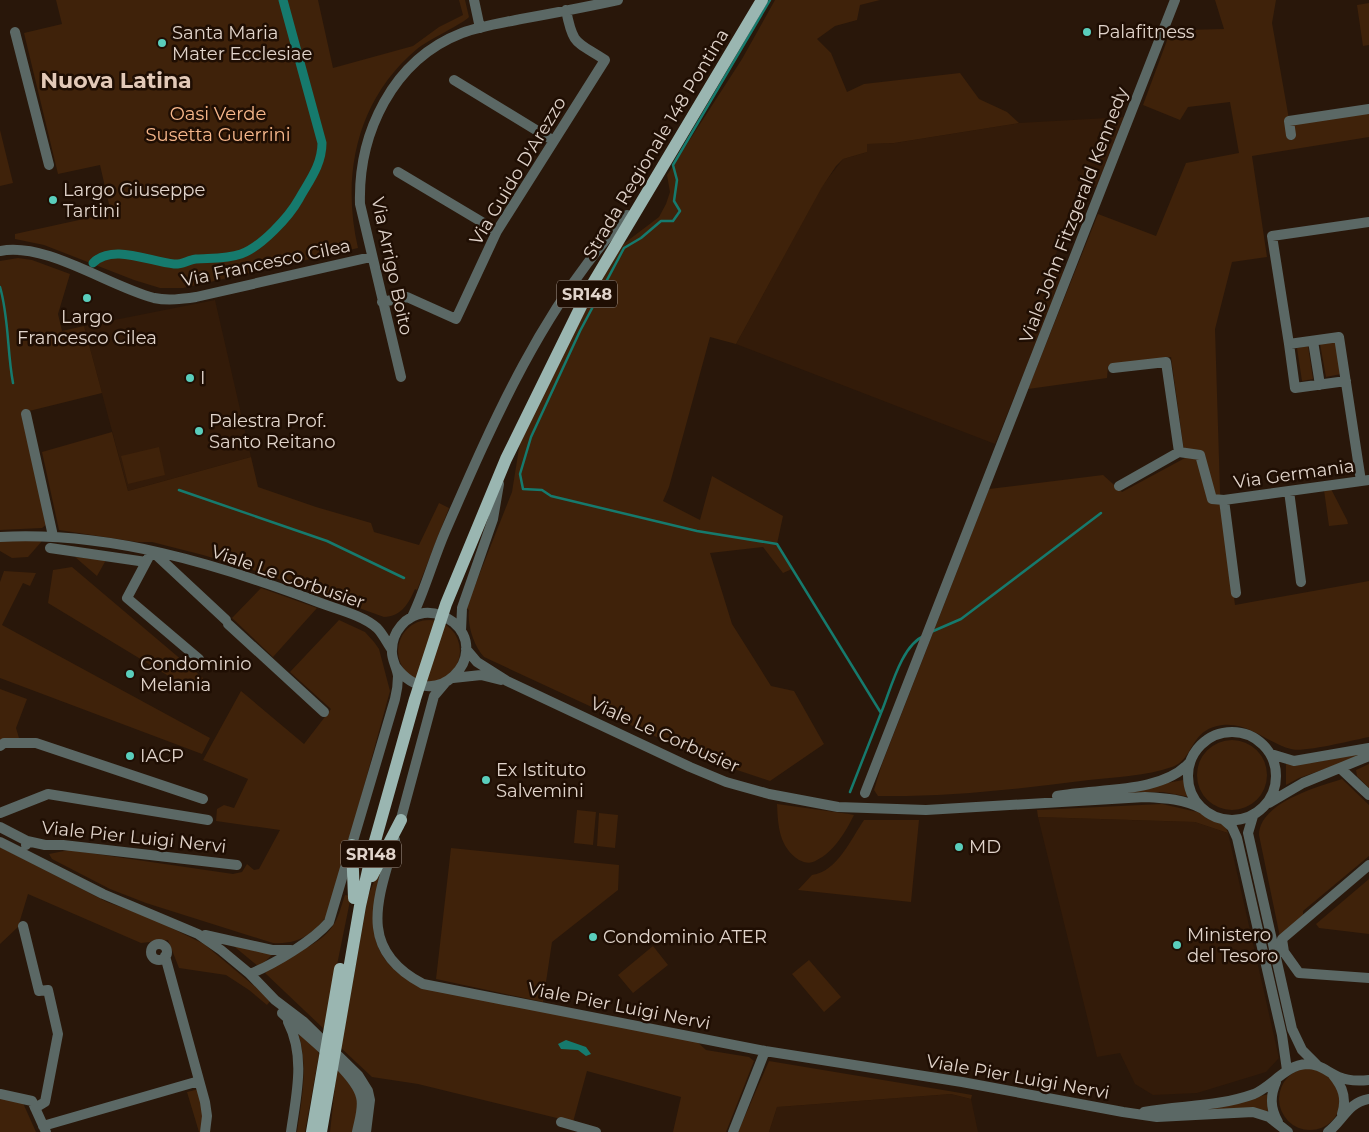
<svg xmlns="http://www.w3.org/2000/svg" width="1369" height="1132" font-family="Montserrat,sans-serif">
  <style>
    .built { fill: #331b09 }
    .green { fill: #3f220a }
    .water { fill: #167a6d }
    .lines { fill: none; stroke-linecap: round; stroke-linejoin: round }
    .stream { stroke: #167a6d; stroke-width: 2.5 }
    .canal { stroke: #167a6d; stroke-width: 9 }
    .minor { stroke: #5b6865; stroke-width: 10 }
    .major { stroke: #9ab6b1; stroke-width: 12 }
    .poi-dot { fill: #5acebc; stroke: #1f0e03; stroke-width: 2 }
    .labels { text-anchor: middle; stroke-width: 5; stroke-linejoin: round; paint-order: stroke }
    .shield { fill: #1f0e03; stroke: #a7998f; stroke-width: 1 }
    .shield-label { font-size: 16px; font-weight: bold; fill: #e1d4cb }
    .poi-label { font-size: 18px; fill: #e1d4cb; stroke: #1f0e03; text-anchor: start }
    .park-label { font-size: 18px; fill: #f8b88c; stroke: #1f0e03 }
    .street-label { font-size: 18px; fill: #e1d4cb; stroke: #1f0e03 }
    .district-label { font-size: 22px; font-weight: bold; fill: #e2c9b8; stroke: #1f0e03 }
  </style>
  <rect width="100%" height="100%" fill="#29170a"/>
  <path class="built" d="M1126,117L1099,185L1076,194L1055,257L1065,273L995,444L736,344L822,186L843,159L867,152L866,144L894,143L1019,123Z
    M215,300L251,457L128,491L84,326Z
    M1038,817L1195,822L1228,833L1279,1058L1266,1072L1197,1093L1153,1095L1135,1084L1120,1053L1097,1057Z
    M951,1094L971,1099L978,1132H769L777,1107Z"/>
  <path class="green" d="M56,0H318L333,68L413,46L439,27L463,15L459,0H465L469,17C464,23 428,40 417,49C357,99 341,175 358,248L210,282L183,288H160L134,280L44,245L15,239V234L111,213L100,165L58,174L24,33L62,24Z
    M775,0H880L860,5L857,20L835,26L817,39L831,53L847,92L864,84L960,73L979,99L1007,112L1019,123L894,143L867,144V152L843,159L836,166L822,187L736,344L710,337L669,487L663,501L700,520L712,476L783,516L777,544L792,569L783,573L763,547L710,553L732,624L771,686L794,691L824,744L770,781L704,759L484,657C474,646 467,625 469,610L466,608L512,492L520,442L571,336L622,245L659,217L666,204L670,192L667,175L742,59Z
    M1215,0H1276L1272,23L1290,125L1369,112V137L1252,156L1267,257L1232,262L1215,329L1220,492L1235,605L1369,581V737C1354,740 1302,753 1291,749C1265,742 1246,719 1217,726C1190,732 1193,760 1172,767C1146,776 1116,777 1089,780C1019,789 948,797 878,796L874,790L882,764L989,489L1103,475L1122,492L1185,458L1171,357L1108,366L1107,378L1028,389L1098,214L1156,236L1186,163L1239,153L1230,102L1188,107L1180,120L1143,105L1169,35L1182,40L1187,30L1224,29Z
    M1369,3V45L1363,46L1357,5Z
    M0,130L13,183L0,186Z
    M18,258L32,260L70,274L58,314L62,331L84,326L102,393L21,413L47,524L42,528L0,530V261Z
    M1336,341L1341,374L1326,377L1320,344Z
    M1308,346L1313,379L1302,381L1297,348Z
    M112,432L128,491L251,457L258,487L316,507L371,523L374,532L419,545L439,503L449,508L417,590L415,589C409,603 401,617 384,617L259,572L203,555L152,542H137L59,530L42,452Z
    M159,447L165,475L128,484L121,456Z
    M1331,489L1347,520L1348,524L1329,526L1324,490Z
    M0,541H42L28,557L12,558L0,551Z
    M75,557L106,560L97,576Z
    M72,567L203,678L195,692L48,603L53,570Z
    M4,571L36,573L30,586L23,583L2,625L210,738L202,754L0,678V582Z
    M261,588L317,608L273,657L232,618Z
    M339,620L365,632L374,642L379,649L390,691L330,911C317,932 299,945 273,943L146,903L110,889L52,859L49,854L69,850L233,874L242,872L247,864L254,870L259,869L280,830L216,821L217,809L224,805L234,808L248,779L203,760L241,691L304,744L331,709L290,672Z
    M398 651a31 31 0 1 1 62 0a31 31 0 1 1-62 0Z
    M0,689L27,699L16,728L19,738L0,741Z
    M1197 775a35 35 0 1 1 70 0a35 35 0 1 1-70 0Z
    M1364,752L1365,755L1299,778L1286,785V763L1317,762Z
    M1369,764V788L1357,776L1356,770Z
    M1342,779L1369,805V856L1303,911V918L1280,937L1259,835C1259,803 1317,787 1342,779Z
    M1183,780L1190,797L1163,792L1125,793L1135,789Z
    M777,804L849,814L854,815C846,831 834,852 817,860C811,864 805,863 799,860C779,847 778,826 777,804Z
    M1162,804L1206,814L1225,825L1228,833L1195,822L1038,817L1037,810Z
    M577,810L596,812L593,845L574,843Z
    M599,813L618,815L615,848L597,846Z
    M864,820H919L911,902L798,890L812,875C837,872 851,839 864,820Z
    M389,846C376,908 351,952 422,988L694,1039L706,1050L749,1057L754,1061L726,1132H673L681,1097L587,1071L573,1122L418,1084L372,1077L341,1048L368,896Z
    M0,847L107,902L151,918L204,944L271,1000L267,1005L249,990L226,975L179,968L168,940L141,943L28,894L18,927L0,944Z
    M451,848L619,865L618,890L552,942L543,1002L436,979Z
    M1369,879V934L1319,928L1316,924Z
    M345,895L351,896L324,1029L265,973C284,954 317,949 332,927C339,918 341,906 345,895Z
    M230,943L274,953L259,967Z
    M653,946L668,965L633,993L618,975Z
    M809,960L841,997L824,1012L792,974Z
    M297,1030L318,1051L319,1055L305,1132H297C302,1097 309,1064 297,1030Z
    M769,1061L949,1091L972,1095L971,1099L951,1094L777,1107L769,1132H738Z
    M337,1067L359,1098L355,1132H330Z
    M1279 1099a31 31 0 1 1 62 0a31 31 0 1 1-62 0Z
    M199,1089L204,1107L202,1132H199L187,1092Z
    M1269,1094L1270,1111L1158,1114L1214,1108Z
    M0,1097L23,1103L36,1132H0Z"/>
  <path class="water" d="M566,1040L586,1047L591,1054L586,1056L578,1050L561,1049L558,1044Z"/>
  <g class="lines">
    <path class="stream" d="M770,0L673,165L677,180L674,201L680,211L673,221H661L641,238L624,248L580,331L531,437L520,474L523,489L542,490L551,496L697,531L777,544L881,713C890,692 901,645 924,636
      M0,287C9,318 7,351 13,383
      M179,490L327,541L404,578
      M931,632L961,619L1101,513
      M850,792L881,713"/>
    <path class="canal" d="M93,263C112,243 150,262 174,264C181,265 188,260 196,259C211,258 227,259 241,254C261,247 289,217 299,199C309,181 322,165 322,143L283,0"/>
    <path class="minor" d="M474,0L480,28
      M15,32L49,165
      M454,80L554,141
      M1291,135L1289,121L1369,109
      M398,172L497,231
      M0,251C47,242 108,286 154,298C168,301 182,299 196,297L371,257
      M382,302L407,297L456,319L497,231L605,60C576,41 573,46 566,10
      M1313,341L1320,385
      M1289,344L1295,388L1346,381
      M1113,368L1166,362L1179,452
      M401,377L360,204C358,134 392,60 462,33C481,26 502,23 521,19C554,13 586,7 618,0
      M26,414L53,536
      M1361,481L1339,337L1289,344L1272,236L1369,222
      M1119,486L1179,452L1200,455L1212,499L1224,500
      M1289,491L1301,582
      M0,537C109,531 217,564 318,602C336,609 363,615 377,628C383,634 387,643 392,650
      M50,548L146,562
      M1236,593L1224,500L1369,480
      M412,617C425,590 433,560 445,532C494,419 543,307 627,215
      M228,624L324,712
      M461,631L462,608L493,519L499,484
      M466,649L477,662L507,681L690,767L726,782L769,794L838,807L926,810L1145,797C1165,798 1184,799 1203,809
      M199,659L127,598L152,551L226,620
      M453,678L481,675L501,680
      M1188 776a44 44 0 1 1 88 0a44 44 0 1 1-88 0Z
      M0,746L4,743H36L203,799
      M1271,754L1294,761L1369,748
      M1340,768L1369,795
      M865,793L1175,0
      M1057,796C1097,788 1161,794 1189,763
      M1269,803L1303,783L1369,756
      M0,813L48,794L208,820
      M1253,816L1248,833L1292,1029L1302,1050L1317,1065
      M1224,820L1232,827L1237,838L1282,1035L1287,1070
      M399,826L434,696L445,683
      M0,827L27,841L26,845
      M395,840C378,899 356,949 423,984L765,1051L962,1082L1123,1112L1157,1117L1253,1112L1269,1117L1288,1132
      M27,841L45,845H63L237,865
      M0,842L103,894L198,934L221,950L250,974L275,1000L304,1022L358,1075L368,1091L370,1100L366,1132
      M1369,865L1282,939L1284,952L1299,973L1369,978
      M23,926L39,991L48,990L58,1034L45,1102L35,1108
      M205,935L272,950H291
      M151 952a8 8 0 1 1 16 0a8 8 0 1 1-16 0Z
      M165,956L205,1102L207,1116L205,1132
      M250,974C274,964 313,941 329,922L395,699C397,691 398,684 398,676C397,667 391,659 392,650C392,632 406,615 424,613C435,612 444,615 453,622C493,655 434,718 396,667
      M282,1013C302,1032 356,1073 361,1097C364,1108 359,1121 357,1132
      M288,1022C306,1057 296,1096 291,1132
      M1333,1075C1343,1087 1347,1099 1342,1114
      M1276,1082C1270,1096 1270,1108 1278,1122
      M0,1094L32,1101L46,1132
      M1144,1112C1181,1105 1218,1107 1254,1094C1273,1086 1285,1065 1307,1064C1320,1064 1327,1072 1339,1077C1348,1081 1359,1081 1369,1080
      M561,1122L596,1132
      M43,1126L199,1081
      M733,1132L765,1051
      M1328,1132C1344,1120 1347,1103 1369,1099"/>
    <path class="major" d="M352,845L354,898
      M372,876L401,820
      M312,1132L340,969
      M321,1132L360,906L373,848L415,699L446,604L506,459L589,290L762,0"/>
  </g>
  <g class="poi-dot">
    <circle cx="1087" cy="32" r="5"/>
    <circle cx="162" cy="43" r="5"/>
    <circle cx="53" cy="200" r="5"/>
    <circle cx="87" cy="298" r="5"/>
    <circle cx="190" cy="378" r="5"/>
    <circle cx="199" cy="431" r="5"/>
    <circle cx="130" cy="674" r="5"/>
    <circle cx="130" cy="756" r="5"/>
    <circle cx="486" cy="780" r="5"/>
    <circle cx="959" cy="847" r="5"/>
    <circle cx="593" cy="937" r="5"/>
    <circle cx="1177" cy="945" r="5"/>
  </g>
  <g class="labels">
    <g class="shield">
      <rect x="557" y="280.5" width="60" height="27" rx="4"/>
      <rect x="341" y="840.5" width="60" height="27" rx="4"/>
    </g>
    <g class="shield-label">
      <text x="587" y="300">SR148</text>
      <text x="371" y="860">SR148</text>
    </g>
    <g class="poi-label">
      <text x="1097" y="38">Palafitness</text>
      <text x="172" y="39">Santa Maria<tspan x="172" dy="21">Mater Ecclesiae</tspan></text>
      <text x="63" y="196">Largo Giuseppe<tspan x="63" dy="21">Tartini</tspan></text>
      <text x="87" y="323" text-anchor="middle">Largo<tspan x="87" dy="21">Francesco Cilea</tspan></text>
      <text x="200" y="384">I</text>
      <text x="209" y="427">Palestra Prof.<tspan x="209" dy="21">Santo Reitano</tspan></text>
      <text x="140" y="670">Condominio<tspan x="140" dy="21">Melania</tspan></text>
      <text x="140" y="762">IACP</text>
      <text x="496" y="776">Ex Istituto<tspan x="496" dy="21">Salvemini</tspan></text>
      <text x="969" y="853">MD</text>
      <text x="1187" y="941">Ministero<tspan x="1187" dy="21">del Tesoro</tspan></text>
      <text x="603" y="943">Condominio ATER</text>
    </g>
    <g class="park-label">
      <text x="218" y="120">Oasi Verde<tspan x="218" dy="21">Susetta Guerrini</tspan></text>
    </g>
    <g class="street-label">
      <text transform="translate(656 144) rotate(-59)" y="6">Strada Regionale 148 Pontina</text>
      <text transform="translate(518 171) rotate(-59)" y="6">Via Guido D'Arezzo</text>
      <text transform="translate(1074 215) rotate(-69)" y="6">Viale John Fitzgerald Kennedy</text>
      <text transform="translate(266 263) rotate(-12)" y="6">Via Francesco Cilea</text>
      <text transform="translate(392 266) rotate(78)" y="6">Via Arrigo Boito</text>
      <text transform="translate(1294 474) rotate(-8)" y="6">Via Germania</text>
      <text transform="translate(288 577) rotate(19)" y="6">Viale Le Corbusier</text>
      <text transform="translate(665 735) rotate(24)" y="6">Viale Le Corbusier</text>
      <text transform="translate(134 837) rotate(6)" y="6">Viale Pier Luigi Nervi</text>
      <text transform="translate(619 1006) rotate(11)" y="6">Viale Pier Luigi Nervi</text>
      <text transform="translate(1018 1077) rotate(10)" y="6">Viale Pier Luigi Nervi</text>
    </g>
    <g class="district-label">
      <text x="116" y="88">Nuova Latina</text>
    </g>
  </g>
</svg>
